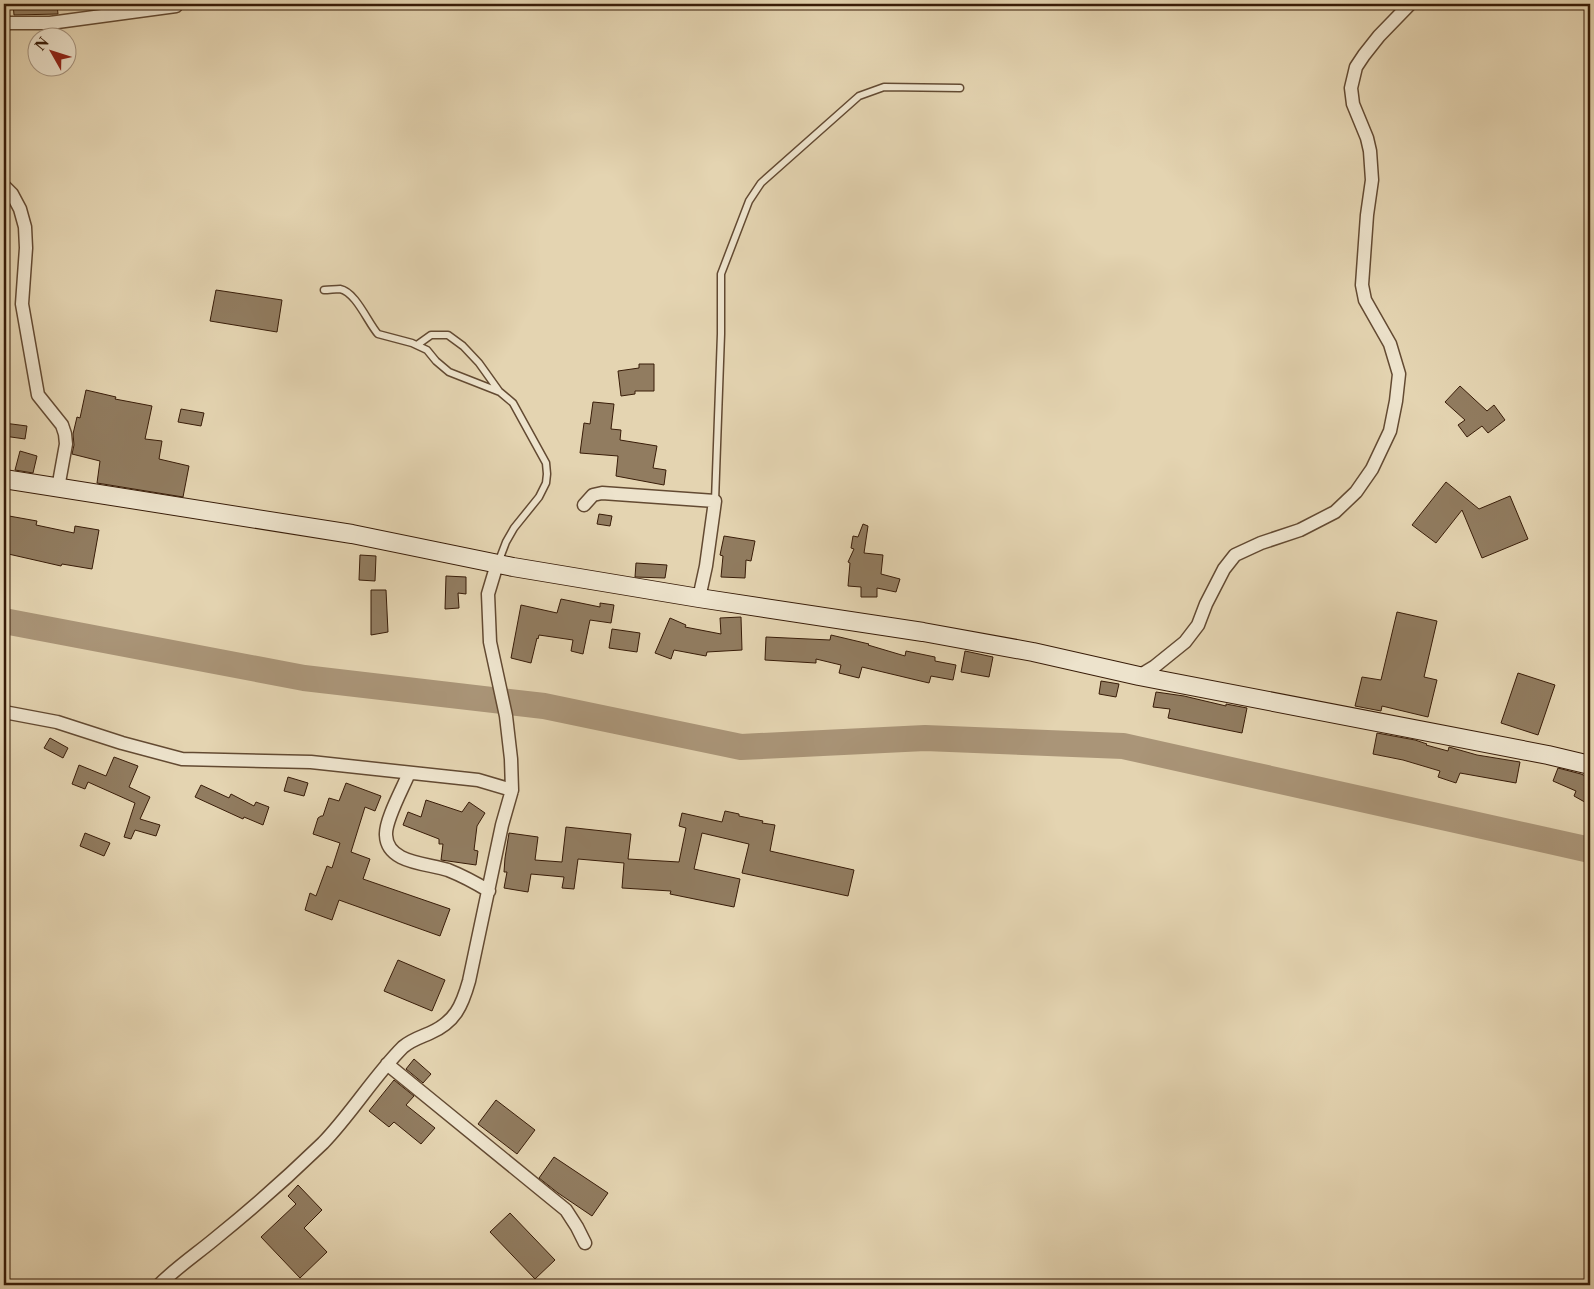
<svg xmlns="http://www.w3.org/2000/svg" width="1594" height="1289" font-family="'Libre Caslon Text',serif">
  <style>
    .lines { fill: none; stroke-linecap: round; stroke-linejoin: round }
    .river { stroke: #aa9578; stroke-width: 26 }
    .building { fill: #917c60; stroke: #381c08 }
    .service-casing { stroke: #634a32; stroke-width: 9 }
    .minor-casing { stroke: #634a32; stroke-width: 15 }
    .secondary-casing { stroke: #381c08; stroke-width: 20 }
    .service { stroke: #ede3cc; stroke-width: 6 }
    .minor { stroke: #ede3cc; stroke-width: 12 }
    .secondary { stroke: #ede3cc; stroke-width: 18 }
  </style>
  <rect width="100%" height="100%" fill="#e4d4b1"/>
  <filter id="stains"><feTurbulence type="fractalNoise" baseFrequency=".004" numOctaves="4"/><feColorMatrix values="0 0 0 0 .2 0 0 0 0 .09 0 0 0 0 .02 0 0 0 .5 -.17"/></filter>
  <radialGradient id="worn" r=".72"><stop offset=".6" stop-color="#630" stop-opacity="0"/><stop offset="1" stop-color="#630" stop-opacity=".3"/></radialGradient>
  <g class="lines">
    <path class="river" d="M4,621L304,678L544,706L741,747L925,738L1123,746L1590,850"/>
  </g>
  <path class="building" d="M13,4H57L58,14L14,15Z
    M216,290L282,300L277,332L210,321Z
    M639,364H654V391H635V394L621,396L618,371L639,368Z
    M1460,386L1487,411L1494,405L1505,420L1488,433L1482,426L1467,437L1458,425L1465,420L1445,402Z
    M86,390L116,397L115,399L152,406L145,439L162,441L159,459L189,466L183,497L97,483L100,461L72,454L74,445L73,434L77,417L80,418Z
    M593,402L614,404L611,429L621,430L620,440L657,446L653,468L666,470L664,485L616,476L618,456L580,453L584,423L590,424Z
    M181,409L204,413L201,426L178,422Z
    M4,423L27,426L25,439L4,436Z
    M20,451L37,456L33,473L15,470Z
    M1446,482L1479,509L1510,496L1528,539L1482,558L1462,510L1436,543L1412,525Z
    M599,514L612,516L610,526L597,524Z
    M9,516L37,521L36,525L74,533L75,526L99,530L92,569L62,564L61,566L4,553V544Z
    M863,524L868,526L864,553L883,555L881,574L900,579L896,592L877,588V597H861V587L848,586L850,563L848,562L854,549L851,548L853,536L858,537Z
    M724,536L755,541L751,561L746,560L745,578L721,577L723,556L720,555Z
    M360,555L376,556L375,581L359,580Z
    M636,563L667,565L665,578L635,577Z
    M446,576L466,577V594L458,593L459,608L445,609Z
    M371,590H386L388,632L371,635Z
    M561,599L600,607V603L614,605L611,623L590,620L583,654L571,651L573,640L539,635L538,639L537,638L531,663L511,658L521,605L557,613Z
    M1397,612L1437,621L1424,677L1437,680L1428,717L1382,706L1381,711L1355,706L1362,677L1381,680Z
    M741,617L742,650L707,652L706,656L674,650L671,659L655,653L670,618L686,625L685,627L721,634L720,618Z
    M612,629L640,633L637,652L609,648Z
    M831,635L869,644L868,645L905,656L906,651L935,657V661L956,665L953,680L931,676L929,683L862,667L859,678L839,673L841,665L816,659V663L765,660L766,637L830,640Z
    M965,651L993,657L989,677L961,672Z
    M1518,673L1555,685L1538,735L1501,723Z
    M1101,681L1119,684L1116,697L1099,694Z
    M1156,692L1184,696L1226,706V704L1247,708L1242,733L1168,718L1170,709L1153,707Z
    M1377,733L1415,740L1427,744L1426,745L1448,751L1449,747L1477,755L1520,762L1516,783L1460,773L1456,783L1438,777L1440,771L1403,760L1373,754Z
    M50,738L68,748L63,758L44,748Z
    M114,757L138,766L129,787L150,797L140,819L160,825L156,836L135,830L131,839L124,837L135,803L88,782L85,789L72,784L79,765L106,776Z
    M1558,768L1581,774L1590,778V805L1574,796L1576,791L1553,781Z
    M288,777L308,783L304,796L284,791Z
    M346,783L381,796L375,811L365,807L351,852L370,859L363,879L450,909L440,936L339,900L332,920L305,910L310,893L316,896L327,866L332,868L340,843L313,834L318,818L321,816H323L329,798L339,801Z
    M201,785L229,798L231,794L254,806L256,802L269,807L263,825L244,817L243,819L195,797Z
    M426,800L462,812L469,802L485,813L477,826L474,850L478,851L476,865L441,860L443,844H439V839L403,825L408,812L421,817Z
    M725,811L739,814V816L763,821L762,823L775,825L770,851L854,870L848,896L742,873L749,844L702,833L694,869L740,879L734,907L670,894L671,891L622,888L624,863L578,859L574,889L562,888L564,877L531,874L528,892L504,888L507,872H504L505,858L509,833L538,837L535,860L562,862L566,827L631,834L628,859L679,862L686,828L679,826L682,813L722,822Z
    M85,833L110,843L104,856L80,846Z
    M398,960L445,980L432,1011L384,991Z
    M414,1059L431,1074L423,1083L406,1069Z
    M394,1080L414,1096L406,1105L435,1128L421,1144L394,1122L389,1127L369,1111Z
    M496,1100L535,1130L517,1154L478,1124Z
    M554,1157L608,1193L592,1216L558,1193L539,1178Z
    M298,1185L322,1210L304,1228L327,1252L300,1278L261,1237L296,1204L288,1196Z
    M510,1213L555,1260L535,1279L490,1232Z"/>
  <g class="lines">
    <defs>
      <path id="service" d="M324,290C329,290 335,289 340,289C356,292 368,323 378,334L412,343L427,350L436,361L449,372L500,392L513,403L546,463L547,474L546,483L539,497L514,528L506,542L498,563
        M417,345L431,335H448L463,346L479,363L499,391
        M715,501L721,334V274L749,201L761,183L859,96L884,87L960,88"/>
      <path id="minor" d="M4,25L9,23H50L176,6
        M4,186L12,194L20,209L25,227L26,248L22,304L38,395L62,425L65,434L66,444L58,488
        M584,505L593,495L602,493L715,501L706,566L699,598
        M497,564L488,594L490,642L506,716L511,759L512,790
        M1139,676L1154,667L1185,642L1198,625L1206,604L1224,569L1235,555L1261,543L1300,530L1335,512L1356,492L1372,469L1390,431L1396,401L1399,374L1390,344L1365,300L1362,285L1367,215L1372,180L1370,151L1367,138L1353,104L1351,88L1356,67L1364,55L1379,36L1410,4
        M4,712L57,722L122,743L182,759L311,762L478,780L512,790L502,825L469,981C462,1006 455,1022 430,1033C421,1037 411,1040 403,1047C374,1076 352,1113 323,1143C289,1176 254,1207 217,1237C198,1253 177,1267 159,1285
        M409,773C403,788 385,820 386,835C387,864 428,863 448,870C463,876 476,883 489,891
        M387,1064L566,1210L577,1227L585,1243"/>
      <path id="secondary" d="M4,479L352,534L513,567L699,598L923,632L1033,652L1139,676L1548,755L1590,765"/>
    </defs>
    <use href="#service" class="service-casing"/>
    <use href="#minor" class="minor-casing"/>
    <use href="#secondary" class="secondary-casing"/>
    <use href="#service" class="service"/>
    <use href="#minor" class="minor"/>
    <use href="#secondary" class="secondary"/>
  </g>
  <rect width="1594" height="1289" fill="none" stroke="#e4d4b1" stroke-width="20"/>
  <rect x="5" y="5" width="1584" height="1279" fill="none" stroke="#381c08" stroke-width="2.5"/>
  <rect x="10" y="10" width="1574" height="1269" fill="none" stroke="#381c08"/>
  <g transform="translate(52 52) rotate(309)"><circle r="24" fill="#ede3cc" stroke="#a5937e"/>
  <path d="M0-4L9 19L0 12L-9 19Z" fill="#8f2418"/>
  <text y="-8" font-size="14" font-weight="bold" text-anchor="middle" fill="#381c08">N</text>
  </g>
  <rect width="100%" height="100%" filter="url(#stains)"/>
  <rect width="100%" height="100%" fill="url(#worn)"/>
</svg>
